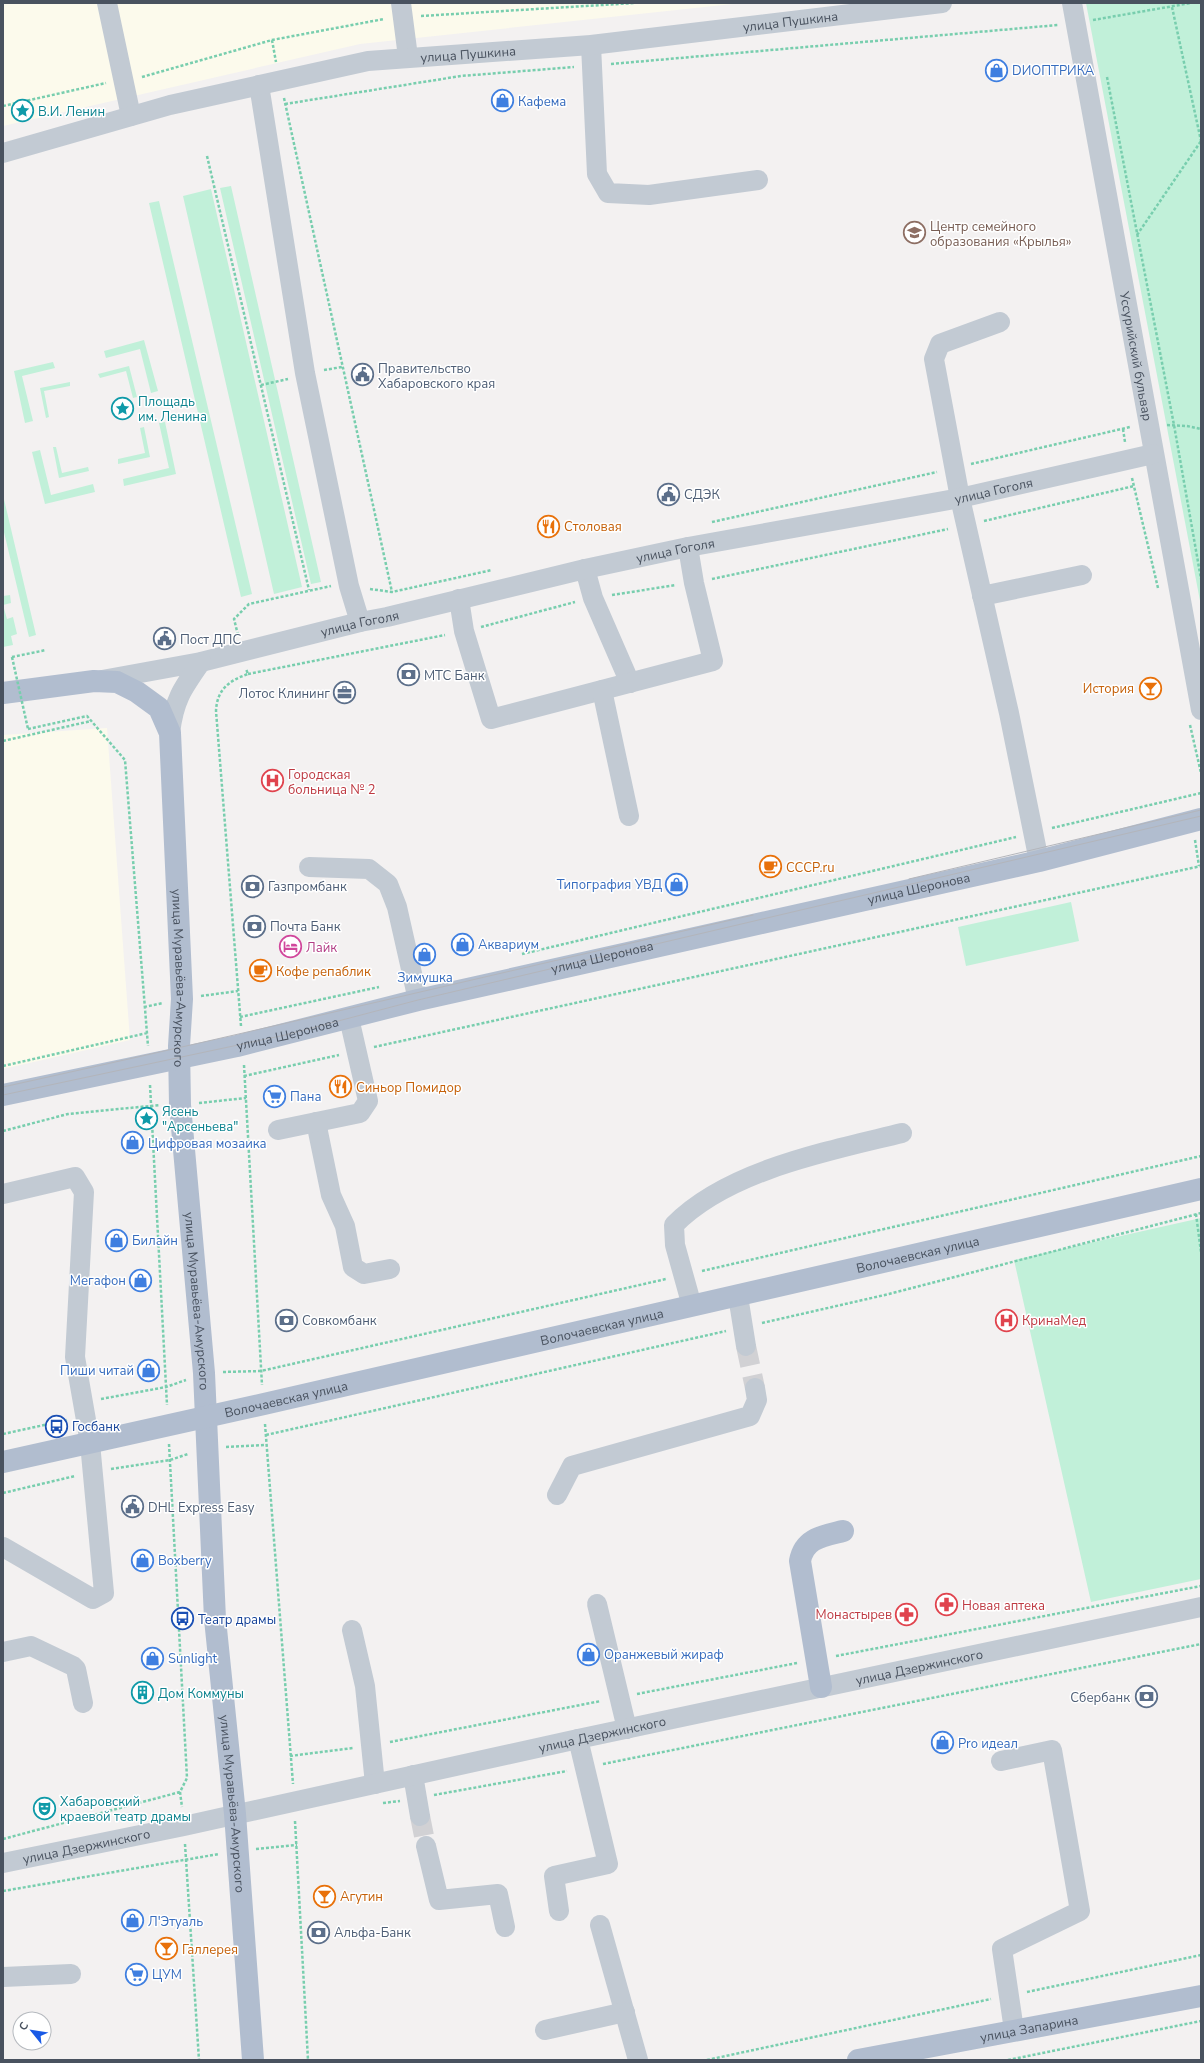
<svg xmlns="http://www.w3.org/2000/svg" width="1204" height="2063" font-family="'Nunito Sans',sans-serif">
  <style>
    .commercial { fill: #fcfaec }
    .green { fill: #c1f0d9 }
    .lines { fill: none; stroke-linecap: round; stroke-linejoin: round }
    .minor-tunnel { stroke: #d1d1d4; stroke-width: 20; stroke-dasharray: 20 10; stroke-linecap: butt }
    .path { stroke: #78ceae; stroke-width: 2.5; stroke-dasharray: 3 2; stroke-linecap: butt }
    .minor { stroke: #c2cad3; stroke-width: 20 }
    .major { stroke: #b1bdcf; stroke-width: 22 }
    .tram { stroke: #b3b5bb; stroke-width: 1 }
    .path-bridge { stroke: #78ceae; stroke-width: 2.5; stroke-dasharray: 3 2; stroke-linecap: butt }
    .labels { text-anchor: middle; stroke-width: 3; stroke-linejoin: round; paint-order: stroke }
    .street-label { font-size: 13px; fill: #49525f; stroke: #fff }
    .shop-label { font-size: 13px; fill: #366cbe; stroke: #fff; text-anchor: start }
    .culture-label { font-size: 13px; fill: #0d838f; stroke: #fff; text-anchor: start }
    .education-label { font-size: 13px; fill: #785e54; stroke: #fff; text-anchor: start }
    .service-label { font-size: 13px; fill: #4e5e75; stroke: #fff; text-anchor: start }
    .food-label { font-size: 13px; fill: #c56008; stroke: #fff; text-anchor: start }
    .health-label { font-size: 13px; fill: #be3a42; stroke: #fff; text-anchor: start }
    .hotel-label { font-size: 13px; fill: #b23c85; stroke: #fff; text-anchor: start }
    .transit-label { font-size: 13px; fill: #164399; stroke: #fff; text-anchor: start }
  </style>
  <rect width="100%" height="100%" fill="#f3f1f1"/>
  <path class="commercial" d="M3,3H742L360,44L3,126Z
    M107,728L130,1040L3,1069V735Z"/>
  <path class="green" d="M1086,3H1201V606Z
    M231,186L321,582L311,584L220,188Z
    M211,189L302,587L274,594L183,196Z
    M159,201L252,594L241,597L149,203Z
    M144,340L158,391L151,393L140,349L106,358L104,351Z
    M53,362L55,368L22,376L33,421L25,423L14,371Z
    M129,366L137,397L133,398L126,371L100,378L98,374Z
    M70,382V386L44,391L49,417L46,418L40,388Z
    M165,422L176,474L124,486L123,479L169,468L159,423Z
    M144,427L150,457L118,464V459L145,453L140,428Z
    M53,447H56L62,473L88,467L89,471L59,478Z
    M40,450L51,495L93,484L95,492L45,504L32,452Z
    M3,495L36,635L29,637L3,528Z
    M10,595L11,603L3,605L7,619L13,617L17,634L11,636L13,645L3,647V596Z
    M1071,902L1079,941L966,966L958,927Z
    M1201,1218V1579L1091,1602L1014,1260Z"/>
  <g class="lines">
    <path class="minor-tunnel" d="M746,1346L755,1388
      M420,1816L426,1846"/>
    <path class="path" d="M1172,7L1201,141
      M421,16L635,3
      M1093,20L1191,3
      M272,40L276,62
      M611,64L1058,25
      M142,77L272,40L384,19
      M1107,77L1174,425L1201,579
      M284,98L392,592
      M285,104L461,76L574,67
      M3,106L106,83
      M207,156L309,590
      M1137,235L1201,141
      M324,370L342,367
      M261,385L288,379
      M1167,425L1187,426L1201,429
      M1123,429L1125,442
      M971,464L1130,427
      M1132,478L1158,588
      M984,521L1134,486
      M712,522L937,472
      M712,579L948,529
      M370,589L392,592L492,570
      M612,595L676,585
      M481,627L575,602
      M238,635L234,619L249,604L331,586
      M12,657L46,650
      M248,674L445,635
      M1190,725L1201,773
      M28,729L87,716L125,760L148,1046
      M3,741L91,721
      M1052,828L1201,793
      M1195,840L1199,866
      M522,954L1016,837
      M201,996L238,991
      M144,1007L163,1003
      M240,1017L379,987
      M241,1026L216,711C217,690 228,681 248,674L246,669
      M374,1047L1201,866
      M244,1065L262,1385
      M3,1066L147,1033
      M244,1076L339,1055
      M150,1085L167,1405
      M199,1103L246,1098
      M3,1131L68,1114L160,1105
      M1196,1214L1201,1252
      M702,1271L1201,1156
      M762,1323L889,1294L1201,1213
      M223,1372L261,1371L666,1279
      M101,1399L166,1387L186,1380
      M265,1424L293,1784
      M3,1434L67,1420
      M266,1435L726,1331
      M169,1444L187,1778L180,1792L182,1807
      M226,1447L266,1445
      M111,1469L170,1460L188,1454
      M3,1493L75,1476
      M836,1656L1201,1586
      M637,1694L797,1663
      M390,1742L601,1701
      M290,1756L353,1748
      M603,1764L1201,1644
      M434,1795L567,1771
      M383,1803L400,1801
      M295,1821L308,2060
      M3,1839L180,1792
      M185,1844L199,2060
      M256,1849L297,1845
      M3,1891L219,1854
      M1027,1992L1201,1955
      M707,2060L991,1999
      M1008,2060L1201,2021"/>
    <g class="minor">
      <path d="M107,3L131,116"/>
      <path d="M401,3L408,57"/>
      <path id="s1" d="M1072,3L1201,710"/>
      <path d="M591,45L597,174L608,193L649,195L758,180"/>
      <path d="M259,85L305,373L349,586L360,622"/>
      <path id="s2" d="M3,153L170,105L368,61L591,45L942,3"/>
      <path d="M1000,322L940,344L934,359L960,498L1009,713L1039,861"/>
      <path d="M585,569L593,598L630,683"/>
      <path d="M982,596L1082,575"/>
      <path d="M459,599L464,631L491,719L713,661L694,583L688,547"/>
      <path id="s3" d="M102,680L201,662L360,622L387,617L585,569L688,547L960,498L1153,454"/>
      <path d="M602,690L629,816"/>
      <path d="M170,733C174,700 182,689 201,662"/>
      <path d="M309,867L369,869L388,884L397,907L418,1000"/>
      <path d="M316,1122L331,1195L345,1226L353,1267L364,1274L390,1269"/>
      <path d="M278,1130L360,1113L368,1101L349,1018"/>
      <path d="M3,1194L75,1177L84,1192L75,1357L90,1443L104,1593L93,1599L3,1547"/>
      <path d="M738,1296L746,1346"/>
      <path d="M692,1306L675,1245L674,1225C728,1170 829,1151 902,1133"/>
      <path d="M557,1495L572,1466L750,1416L757,1400L755,1388"/>
      <path d="M597,1604L627,1729"/>
      <path d="M352,1630L365,1686L375,1784"/>
      <path d="M3,1652L31,1646L73,1666L76,1669L83,1703"/>
      <path d="M1001,1761L1052,1750L1080,1911L1002,1949L1014,2030"/>
      <path d="M413,1775L420,1816"/>
      <path d="M426,1846L439,1900L498,1894L505,1927"/>
      <path id="s4" d="M3,1863L184,1826L578,1739L1201,1607"/>
      <path d="M559,1911L554,1876L608,1864L578,1739"/>
      <path d="M600,1925L638,2060"/>
      <path d="M3,1977L71,1974"/>
      <path d="M545,2030L625,2012"/>
    </g>
    <g class="major">
      <path id="s5" d="M3,693L94,681L117,682L137,692L159,708L170,733L182,999L179,1046L180,1105L204,1373L215,1619L235,1814L253,2060"/>
      <path id="s6" d="M3,1095L237,1046L418,1000L1039,861L1201,819"/>
      <path id="s7" d="M3,1462L264,1404L1201,1189"/>
      <path d="M821,1687L800,1561C804,1538 823,1536 843,1531"/>
      <path id="s8" d="M858,2060L1201,1996"/>
    </g>
    <g class="tram">
      <path d="M909,879L1201,810"/>
      <path d="M3,1087C254,1032 503,972 753,915"/>
      <path id="s9" d="M3,1095L285,1035L418,1000L1201,816"/>
    </g>
    <path class="path-bridge" d="M12,657L28,729"/>
  </g>
  <defs>
    <symbol id="shop-ring" viewBox="-11 -11 22 22"><circle r="9.5" fill="#fff" stroke="#3f7fe0" stroke-width="1.5"/><path d="M-5-2.5h2.3a2.7 3.5 0 0 1 5.4 0H5L5.5 6h-11ZM-1.5-2.5h3a1.5 2.3 0 0 0-3 0Z" fill="#3f7fe0"/></symbol>
    <symbol id="sight-ring" viewBox="-11 -11 22 22"><circle r="9.5" fill="#fff" stroke="#0f9aa8" stroke-width="1.5"/><path d="M0-6L1.8-2.2L6-1.7L2.9 1.2L3.7 5.4L0 3.3L-3.7 5.4L-2.9 1.2L-6-1.7L-1.8-2.2Z" fill="#0f9aa8"/></symbol>
    <symbol id="school-ring" viewBox="-11 -11 22 22"><circle r="9.5" fill="#fff" stroke="#8d6e63" stroke-width="1.5"/><path d="M0-5L7-2L0 1L-7-2ZM-4 1L0 2.5L4 1V4Q0 6-4 4Z" fill="#8d6e63"/></symbol>
    <symbol id="civic-ring" viewBox="-11 -11 22 22"><circle r="9.5" fill="#fff" stroke="#5c6f8a" stroke-width="1.5"/><path d="M-.6-6.5H3V-4.5H.6V-3L4-1V1h2V6H-6V1h2V-1L-.6-3ZM-1.2 2.5V6h2.4V2.5Z" fill="#5c6f8a"/></symbol>
    <symbol id="restaurant-ring" viewBox="-11 -11 22 22"><circle r="9.5" fill="#fff" stroke="#e8710a" stroke-width="1.5"/><path d="M-5-6h1v4h1v-4h1v4h1v-4h1v5L-1.5 .5V6h-2V.5L-5-1ZM5-6V6H3V1.5H1.5Q1.5-4 5-6Z" fill="#e8710a"/></symbol>
    <symbol id="bank-ring" viewBox="-11 -11 22 22"><circle r="9.5" fill="#fff" stroke="#5c6f8a" stroke-width="1.5"/><path d="M-6-4H6V4H-6ZM0-2.3a2.3 2.3 0 1 0 0 4.6a2.3 2.3 0 1 0 0-4.6Z" fill="#5c6f8a"/></symbol>
    <symbol id="bar-ring" viewBox="-11 -11 22 22"><circle r="9.5" fill="#fff" stroke="#e8710a" stroke-width="1.5"/><path d="M-6-5H6L.8 .8V4.5H3.5V6h-7V4.5H-.8V.8Z" fill="#e8710a"/></symbol>
    <symbol id="office-ring" viewBox="-11 -11 22 22"><circle r="9.5" fill="#fff" stroke="#5c6f8a" stroke-width="1.5"/><path d="M-6-3h4V-5.5h4V-3h4V5H-6ZM-1-4.5V-3h2v-1.5ZM-6 0V1H6V0Z" fill="#5c6f8a"/></symbol>
    <symbol id="hospital-ring" viewBox="-11 -11 22 22"><circle r="9.5" fill="#fff" stroke="#e0444e" stroke-width="1.5"/><path d="M-5-5h3v3.5h4V-5h3V5h-3V1.5h-4V5h-3Z" fill="#e0444e"/></symbol>
    <symbol id="cafe-ring" viewBox="-11 -11 22 22"><circle r="9.5" fill="#fff" stroke="#e8710a" stroke-width="1.5"/><path d="M-5.5-4.5H6V0H3Q3 3.5 0 3.5H-2.5Q-5.5 3.5-5.5 0ZM3-3.2v2h1.7v-2ZM-6 4.5H4V6H-6Z" fill="#e8710a"/></symbol>
    <symbol id="hotel-ring" viewBox="-11 -11 22 22"><circle r="9.5" fill="#fff" stroke="#d1479c" stroke-width="1.5"/><path d="M-6-4.5h1.5V1H6V5H4.5V3h-9V5H-6ZM-4 0a1.8 1.8 0 1 1 3.6 0ZM.5 0V-2.5h3Q6-2.5 6 0Z" fill="#d1479c"/></symbol>
    <symbol id="supermarket-ring" viewBox="-11 -11 22 22"><circle r="9.5" fill="#fff" stroke="#3f7fe0" stroke-width="1.5"/><path d="M-6-5.5h2.5l.6 2H6L4.5 2H-2.5L-4.4-4H-6ZM-1.5 3.2a1.3 1.3 0 1 0 .1 0ZM3 3.2a1.3 1.3 0 1 0 .1 0Z" fill="#3f7fe0"/></symbol>
    <symbol id="bus-ring" viewBox="-11 -11 22 22"><circle r="9.5" fill="#fff" stroke="#1a4fb4" stroke-width="1.5"/><path d="M-5-6H5V4H4V6H2V4H-2V6H-4V4H-5ZM-3.5-4V0h7V-4ZM-3.5 1.2v1.5H-2V1.2ZM2 1.2v1.5H3.5V1.2Z" fill="#1a4fb4"/></symbol>
    <symbol id="pharmacy-ring" viewBox="-11 -11 22 22"><circle r="9.5" fill="#fff" stroke="#e0444e" stroke-width="1.5"/><path d="M-2-6h4v4h4v4h-4v4h-4v-4h-4v-4h4Z" fill="#e0444e"/></symbol>
    <symbol id="building-ring" viewBox="-11 -11 22 22"><circle r="9.5" fill="#fff" stroke="#0f9aa8" stroke-width="1.5"/><path d="M-4-6H4V6H1V3H-1V6H-4ZM-2.5-4.3h1.7v1.8h-1.7ZM.8-4.3h1.7v1.8H.8ZM-2.5-1h1.7V.8h-1.7ZM.8-1h1.7V.8H.8Z" fill="#0f9aa8"/></symbol>
    <symbol id="theatre-ring" viewBox="-11 -11 22 22"><circle r="9.5" fill="#fff" stroke="#0f9aa8" stroke-width="1.5"/><path d="M-5-5.5Q0-4 5-5.5V0Q5 5 0 6Q-5 5-5 0ZM-3.3-2.5H-1v1.5H-3.3ZM1-2.5H3.3v1.5H1ZM-2.8 1Q0 5.5 2.8 1Z" fill="#0f9aa8"/></symbol>
  </defs>
  <g fill-rule="evenodd">
    <use href="#shop-ring" x="984" y="58" width="25" height="25"/>
    <use href="#shop-ring" x="490" y="88" width="25" height="25"/>
    <use href="#sight-ring" x="10" y="98" width="25" height="25"/>
    <use href="#school-ring" x="902" y="220" width="25" height="25"/>
    <use href="#civic-ring" x="350" y="362" width="25" height="25"/>
    <use href="#sight-ring" x="110" y="396" width="25" height="25"/>
    <use href="#civic-ring" x="656" y="482" width="25" height="25"/>
    <use href="#restaurant-ring" x="536" y="514" width="25" height="25"/>
    <use href="#civic-ring" x="152" y="626" width="25" height="25"/>
    <use href="#bank-ring" x="396" y="662" width="25" height="25"/>
    <use href="#bar-ring" x="1138" y="676" width="25" height="25"/>
    <use href="#office-ring" x="332" y="680" width="25" height="25"/>
    <use href="#hospital-ring" x="260" y="768" width="25" height="25"/>
    <use href="#cafe-ring" x="758" y="854" width="25" height="25"/>
    <use href="#shop-ring" x="664" y="872" width="25" height="25"/>
    <use href="#bank-ring" x="240" y="874" width="25" height="25"/>
    <use href="#bank-ring" x="242" y="914" width="25" height="25"/>
    <use href="#shop-ring" x="450" y="932" width="25" height="25"/>
    <use href="#hotel-ring" x="278" y="934" width="25" height="25"/>
    <use href="#shop-ring" x="412" y="942" width="25" height="25"/>
    <use href="#cafe-ring" x="248" y="958" width="25" height="25"/>
    <use href="#restaurant-ring" x="328" y="1074" width="25" height="25"/>
    <use href="#supermarket-ring" x="262" y="1084" width="25" height="25"/>
    <use href="#sight-ring" x="134" y="1106" width="25" height="25"/>
    <use href="#shop-ring" x="120" y="1130" width="25" height="25"/>
    <use href="#shop-ring" x="104" y="1228" width="25" height="25"/>
    <use href="#shop-ring" x="128" y="1268" width="25" height="25"/>
    <use href="#bank-ring" x="274" y="1308" width="25" height="25"/>
    <use href="#hospital-ring" x="994" y="1308" width="25" height="25"/>
    <use href="#shop-ring" x="136" y="1358" width="25" height="25"/>
    <use href="#bus-ring" x="44" y="1414" width="25" height="25"/>
    <use href="#civic-ring" x="120" y="1494" width="25" height="25"/>
    <use href="#shop-ring" x="130" y="1548" width="25" height="25"/>
    <use href="#pharmacy-ring" x="934" y="1592" width="25" height="25"/>
    <use href="#pharmacy-ring" x="894" y="1602" width="25" height="25"/>
    <use href="#bus-ring" x="170" y="1606" width="25" height="25"/>
    <use href="#shop-ring" x="576" y="1642" width="25" height="25"/>
    <use href="#shop-ring" x="140" y="1646" width="25" height="25"/>
    <use href="#building-ring" x="130" y="1680" width="25" height="25"/>
    <use href="#bank-ring" x="1134" y="1684" width="25" height="25"/>
    <use href="#shop-ring" x="930" y="1730" width="25" height="25"/>
    <use href="#theatre-ring" x="32" y="1796" width="25" height="25"/>
    <use href="#bar-ring" x="312" y="1884" width="25" height="25"/>
    <use href="#shop-ring" x="120" y="1908" width="25" height="25"/>
    <use href="#bank-ring" x="306" y="1920" width="25" height="25"/>
    <use href="#bar-ring" x="154" y="1936" width="25" height="25"/>
    <use href="#supermarket-ring" x="124" y="1962" width="25" height="25"/>
  </g>
  <g class="labels">
    <g class="street-label">
      <text dy="5" stroke="none"><textPath href="#s2" startOffset="801">улица Пушкина</textPath></text>
      <text dy="5" stroke="none"><textPath href="#s2" startOffset="477">улица Пушкина</textPath></text>
      <text dy="5" stroke="none"><textPath href="#s1" startOffset="359">Уссурийский бульвар</textPath></text>
      <text dy="5" stroke="none"><textPath href="#s3" startOffset="912">улица Гоголя</textPath></text>
      <text dy="5" stroke="none"><textPath href="#s3" startOffset="588">улица Гоголя</textPath></text>
      <text dy="5" stroke="none"><textPath href="#s3" startOffset="264">улица Гоголя</textPath></text>
      <text dy="5" stroke="none"><textPath href="#s6" startOffset="939">улица Шеронова</textPath></text>
      <text dy="5" stroke="none"><textPath href="#s9" startOffset="615">улица Шеронова</textPath></text>
      <text dy="5" stroke="none"><textPath href="#s5" startOffset="437">улица Муравьёва-Амурского</textPath></text>
      <text dy="5" stroke="none"><textPath href="#s9" startOffset="291">улица Шеронова</textPath></text>
      <text dy="5" stroke="none"><textPath href="#s7" startOffset="938">Волочаевская улица</textPath></text>
      <text dy="5" stroke="none"><textPath href="#s5" startOffset="761">улица Муравьёва-Амурского</textPath></text>
      <text dy="5" stroke="none"><textPath href="#s7" startOffset="614">Волочаевская улица</textPath></text>
      <text dy="5" stroke="none"><textPath href="#s7" startOffset="290">Волочаевская улица</textPath></text>
      <text dy="5" stroke="none"><textPath href="#s4" startOffset="937">улица Дзержинского</textPath></text>
      <text dy="5" stroke="none"><textPath href="#s4" startOffset="613">улица Дзержинского</textPath></text>
      <text dy="5" stroke="none"><textPath href="#s5" startOffset="1265">улица Муравьёва-Амурского</textPath></text>
      <text dy="5" stroke="none"><textPath href="#s4" startOffset="85">улица Дзержинского</textPath></text>
      <text dy="5" stroke="none"><textPath href="#s8" startOffset="174">улица Запарина</textPath></text>
    </g>
    <g class="shop-label">
      <text x="1012" y="75">DИОПТРИКА</text>
      <text x="518" y="106">Кафема</text>
      <text x="662" y="889" text-anchor="end">Типография УВД</text>
      <text x="478" y="949">Аквариум</text>
      <text x="425" y="982" text-anchor="middle">Зимушка</text>
      <text x="290" y="1101">Пана</text>
      <text x="148" y="1148">Цифровая мозаика</text>
      <text x="132" y="1245">Билайн</text>
      <text x="126" y="1285" text-anchor="end">Мегафон</text>
      <text x="134" y="1375" text-anchor="end">Пиши читай</text>
      <text x="158" y="1565">Boxberry</text>
      <text x="604" y="1659">Оранжевый жираф</text>
      <text x="168" y="1663">Sunlight</text>
      <text x="958" y="1748">Pro идеал</text>
      <text x="148" y="1926">Л'Этуаль</text>
      <text x="152" y="1979">ЦУМ</text>
    </g>
    <g class="culture-label">
      <text x="38" y="116">В.И. Ленин</text>
      <text x="138" y="406">Площадь<tspan x="138" dy="15">им. Ленина</tspan></text>
      <text x="162" y="1116">Ясень<tspan x="162" dy="15">"Арсеньева"</tspan></text>
      <text x="158" y="1698">Дом Коммуны</text>
      <text x="60" y="1806">Хабаровский<tspan x="60" dy="15">краевой театр драмы</tspan></text>
    </g>
    <g class="education-label">
      <text x="930" y="231">Центр семейного<tspan x="930" dy="15">образования «Крылья»</tspan></text>
    </g>
    <g class="service-label">
      <text x="378" y="373">Правительство<tspan x="378" dy="15">Хабаровского края</tspan></text>
      <text x="684" y="499">СДЭК</text>
      <text x="180" y="644">Пост ДПС</text>
      <text x="424" y="680">МТС Банк</text>
      <text x="330" y="698" text-anchor="end">Лотос Клининг</text>
      <text x="268" y="891">Газпромбанк</text>
      <text x="270" y="931">Почта Банк</text>
      <text x="302" y="1325">Совкомбанк</text>
      <text x="148" y="1512">DHL Express Easy</text>
      <text x="1130" y="1702" text-anchor="end">Сбербанк</text>
      <text x="334" y="1937">Альфа-Банк</text>
    </g>
    <g class="food-label">
      <text x="564" y="531">Столовая</text>
      <text x="1134" y="693" text-anchor="end">История</text>
      <text x="786" y="872">СССР.ru</text>
      <text x="276" y="976">Кофе репаблик</text>
      <text x="356" y="1092">Синьор Помидор</text>
      <text x="340" y="1901">Агутин</text>
      <text x="182" y="1954">Галлерея</text>
    </g>
    <g class="health-label">
      <text x="288" y="779">Городская<tspan x="288" dy="15">больница № 2</tspan></text>
      <text x="1022" y="1325">КринаМед</text>
      <text x="962" y="1610">Новая аптека</text>
      <text x="892" y="1619" text-anchor="end">Монастырев</text>
    </g>
    <g class="hotel-label">
      <text x="306" y="952">Лайк</text>
    </g>
    <g class="transit-label">
      <text x="72" y="1431">Госбанк</text>
      <text x="198" y="1624">Театр драмы</text>
    </g>
  </g>
  <rect width="1204" height="2063" fill="none" stroke="#49525f" stroke-width="8"/>
  <g transform="translate(32 2031) rotate(300)"><circle r="19" fill="#ffffff" stroke="#b6babf"/>
  <path d="M0-3L7 15L0 10L-7 15Z" fill="#195ae6"/>
  <text y="-6" font-size="11" font-weight="bold" text-anchor="middle" fill="#49525f">С</text>
  </g>
</svg>
